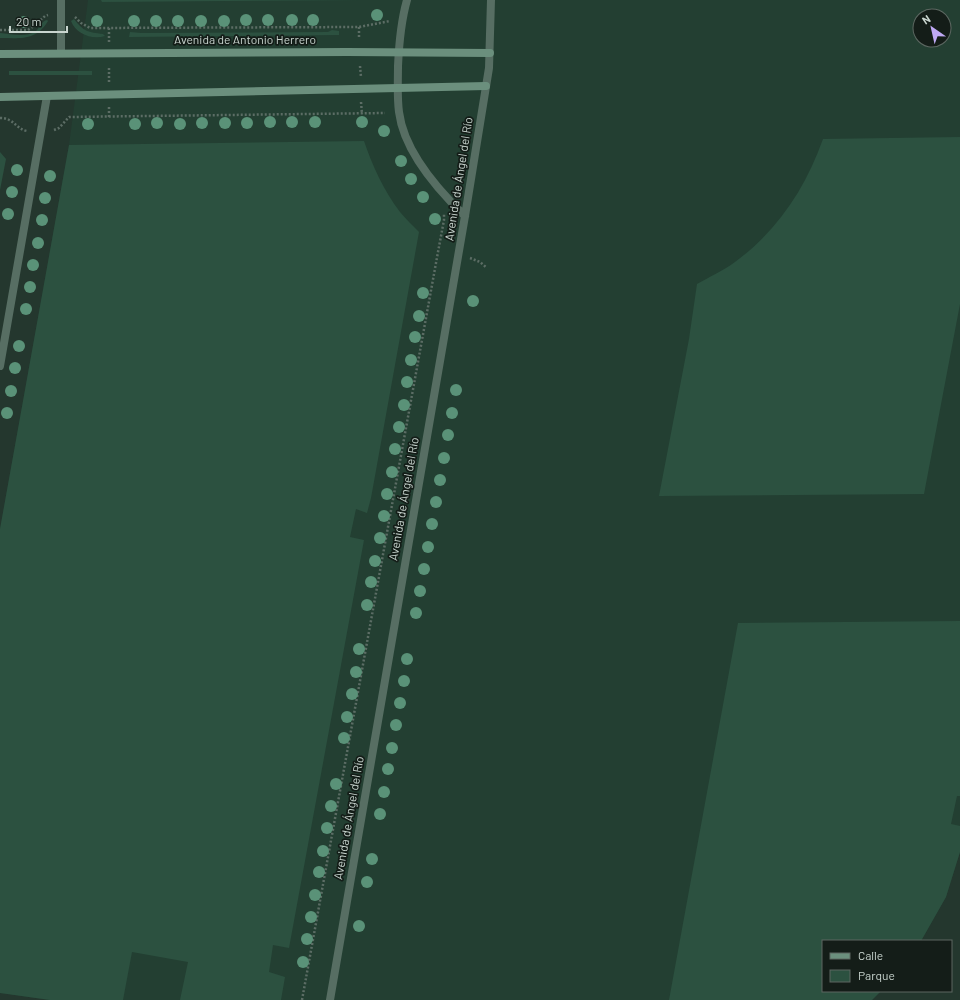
<svg xmlns="http://www.w3.org/2000/svg" width="960" height="1000" font-family="Barlow,sans-serif">
  <style>
    .built { fill: #233f32; fill-rule: evenodd }
    .green { fill: #2c5140 }
    .lines { fill: none; stroke-linecap: round; stroke-linejoin: round }
    .path { stroke: #5c6d65; stroke-width: 2.5; stroke-dasharray: 2 2; stroke-linecap: butt }
    .street { stroke: #576e63; stroke-width: 8 }
    .secondary { stroke: #6b8f7d; stroke-width: 8 }
    .tree { fill: #5a9278 }
    .labels { text-anchor: middle; stroke-width: 3.5; stroke-linejoin: round; paint-order: stroke }
    .street-label { font-size: 12px; fill: #c9d5cf; stroke: #141d18 }
  </style>
  <rect width="100%" height="100%" fill="#24372e"/>
  <path class="built" d="M88,0H960V852L946,897L921,941H823V991H881L872,1000H50L0,993V529L69,145ZM920,16H944V40H920Z"/>
  <path class="green" d="M101,0H362L102,2Z
    M74,19C84,32 88,32 103,34L105,36C92,40 76,34 71,21Z
    M47,20L48,21C36,41 21,38 0,38V33C11,34 26,38 36,31C40,27 42,21 47,20Z
    M332,30L339,31V35L129,37L130,32L141,33L328,32Z
    M9,71H92V75H9Z
    M960,137V304L924,494L659,496L689,339L697,284C709,277 723,271 735,262C778,230 805,189 823,139Z
    M364,141C372,165 384,191 400,212C406,219 413,226 419,232L371,498L367,513L356,509L350,537L364,540L289,948L273,945L269,972L285,977L281,1000H180L188,962L132,952L123,1000H50L0,993V529L69,145Z
    M0,152L6,159L0,190Z
    M960,621V796H957L951,824L960,826V852L946,897L921,941H823V991H881L872,1000H669L738,623Z"/>
  <g class="lines">
    <path class="path" d="M75,17L81,23L90,28L359,27L390,21
      M359,27V39
      M109,28V42
      M0,30H28L34,26L45,16L48,15
      M360,66L361,77
      M109,82V67
      M361,102L362,114
      M109,107V117
      M0,118C14,118 16,129 27,131
      M54,130L59,128L69,117L385,113
      M470,258L480,262L487,268
      M302,1000L438,252L444,220V213"/>
    <path class="street" d="M61,0V53
      M407,0C401,21 399,44 398,66C398,81 397,97 399,112C404,152 438,190 465,216
      M0,366L47,96
      M330,1000L465,216L489,68L491,0"/>
    <path class="secondary" d="M0,54L347,52L490,53
      M0,97L486,86"/>
  </g>
  <g class="tree">
    <circle cx="377" cy="15" r="6"/>
    <circle cx="246" cy="20" r="6"/>
    <circle cx="268" cy="20" r="6"/>
    <circle cx="292" cy="20" r="6"/>
    <circle cx="313" cy="20" r="6"/>
    <circle cx="97" cy="21" r="6"/>
    <circle cx="134" cy="21" r="6"/>
    <circle cx="156" cy="21" r="6"/>
    <circle cx="178" cy="21" r="6"/>
    <circle cx="201" cy="21" r="6"/>
    <circle cx="224" cy="21" r="6"/>
    <circle cx="24" cy="22" r="6"/>
    <circle cx="270" cy="122" r="6"/>
    <circle cx="292" cy="122" r="6"/>
    <circle cx="315" cy="122" r="6"/>
    <circle cx="362" cy="122" r="6"/>
    <circle cx="157" cy="123" r="6"/>
    <circle cx="202" cy="123" r="6"/>
    <circle cx="225" cy="123" r="6"/>
    <circle cx="247" cy="123" r="6"/>
    <circle cx="88" cy="124" r="6"/>
    <circle cx="135" cy="124" r="6"/>
    <circle cx="180" cy="124" r="6"/>
    <circle cx="384" cy="131" r="6"/>
    <circle cx="401" cy="161" r="6"/>
    <circle cx="17" cy="170" r="6"/>
    <circle cx="50" cy="176" r="6"/>
    <circle cx="411" cy="179" r="6"/>
    <circle cx="12" cy="192" r="6"/>
    <circle cx="423" cy="197" r="6"/>
    <circle cx="45" cy="198" r="6"/>
    <circle cx="8" cy="214" r="6"/>
    <circle cx="435" cy="219" r="6"/>
    <circle cx="42" cy="220" r="6"/>
    <circle cx="38" cy="243" r="6"/>
    <circle cx="33" cy="265" r="6"/>
    <circle cx="30" cy="287" r="6"/>
    <circle cx="423" cy="293" r="6"/>
    <circle cx="473" cy="301" r="6"/>
    <circle cx="26" cy="309" r="6"/>
    <circle cx="419" cy="316" r="6"/>
    <circle cx="415" cy="337" r="6"/>
    <circle cx="19" cy="346" r="6"/>
    <circle cx="411" cy="360" r="6"/>
    <circle cx="15" cy="368" r="6"/>
    <circle cx="407" cy="382" r="6"/>
    <circle cx="456" cy="390" r="6"/>
    <circle cx="11" cy="391" r="6"/>
    <circle cx="404" cy="405" r="6"/>
    <circle cx="7" cy="413" r="6"/>
    <circle cx="452" cy="413" r="6"/>
    <circle cx="399" cy="427" r="6"/>
    <circle cx="448" cy="435" r="6"/>
    <circle cx="395" cy="449" r="6"/>
    <circle cx="444" cy="458" r="6"/>
    <circle cx="392" cy="472" r="6"/>
    <circle cx="440" cy="480" r="6"/>
    <circle cx="387" cy="494" r="6"/>
    <circle cx="436" cy="502" r="6"/>
    <circle cx="384" cy="516" r="6"/>
    <circle cx="432" cy="524" r="6"/>
    <circle cx="380" cy="538" r="6"/>
    <circle cx="428" cy="547" r="6"/>
    <circle cx="375" cy="561" r="6"/>
    <circle cx="424" cy="569" r="6"/>
    <circle cx="371" cy="582" r="6"/>
    <circle cx="420" cy="591" r="6"/>
    <circle cx="367" cy="605" r="6"/>
    <circle cx="416" cy="613" r="6"/>
    <circle cx="359" cy="649" r="6"/>
    <circle cx="407" cy="659" r="6"/>
    <circle cx="356" cy="672" r="6"/>
    <circle cx="404" cy="681" r="6"/>
    <circle cx="352" cy="694" r="6"/>
    <circle cx="400" cy="703" r="6"/>
    <circle cx="347" cy="717" r="6"/>
    <circle cx="396" cy="725" r="6"/>
    <circle cx="344" cy="738" r="6"/>
    <circle cx="392" cy="748" r="6"/>
    <circle cx="388" cy="769" r="6"/>
    <circle cx="336" cy="784" r="6"/>
    <circle cx="384" cy="792" r="6"/>
    <circle cx="331" cy="806" r="6"/>
    <circle cx="380" cy="814" r="6"/>
    <circle cx="327" cy="828" r="6"/>
    <circle cx="323" cy="851" r="6"/>
    <circle cx="372" cy="859" r="6"/>
    <circle cx="319" cy="872" r="6"/>
    <circle cx="367" cy="882" r="6"/>
    <circle cx="315" cy="895" r="6"/>
    <circle cx="311" cy="917" r="6"/>
    <circle cx="359" cy="926" r="6"/>
    <circle cx="307" cy="939" r="6"/>
    <circle cx="303" cy="962" r="6"/>
  </g>
  <g class="labels">
    <g class="street-label">
      <text x="245" y="44">Avenida de Antonio Herrero</text>
      <text transform="translate(459 179) rotate(-81)" y="4">Avenida de Ángel del Río</text>
      <text transform="translate(404 499) rotate(-80)" y="4">Avenida de Ángel del Río</text>
      <text transform="translate(349 818) rotate(-80)" y="4">Avenida de Ángel del Río</text>
    </g>
  </g>
  <rect x="822" y="940" width="130" height="52" fill="#141d18" stroke="#5c6761"/>
  <rect x="830" y="953" width="20" height="6" fill="#6b8f7d" stroke="#5c6761"/>
  <text x="858" y="960" font-size="12" fill="#c9d5cf">Calle</text>
  <rect x="830" y="970" width="20" height="12" fill="#2c5140" stroke="#5c6761"/>
  <text x="858" y="980" font-size="12" fill="#c9d5cf">Parque</text>
  <g transform="translate(932 28) rotate(326)"><circle r="19" fill="#141d18" stroke="#5c6761"/>
  <path d="M0-3L7 15L0 10L-7 15Z" fill="#bfa9f4"/>
  <text y="-6" font-size="11" font-weight="bold" text-anchor="middle" fill="#c9d5cf">N</text>
  </g>
  <path d="M10 26v6h57v-6" fill="none" stroke="#c9d5cf" stroke-width="2"/>
  <text x="16" y="26" font-size="12" fill="#c9d5cf" stroke="#141d18" stroke-width="3" paint-order="stroke">20 m</text>
</svg>
